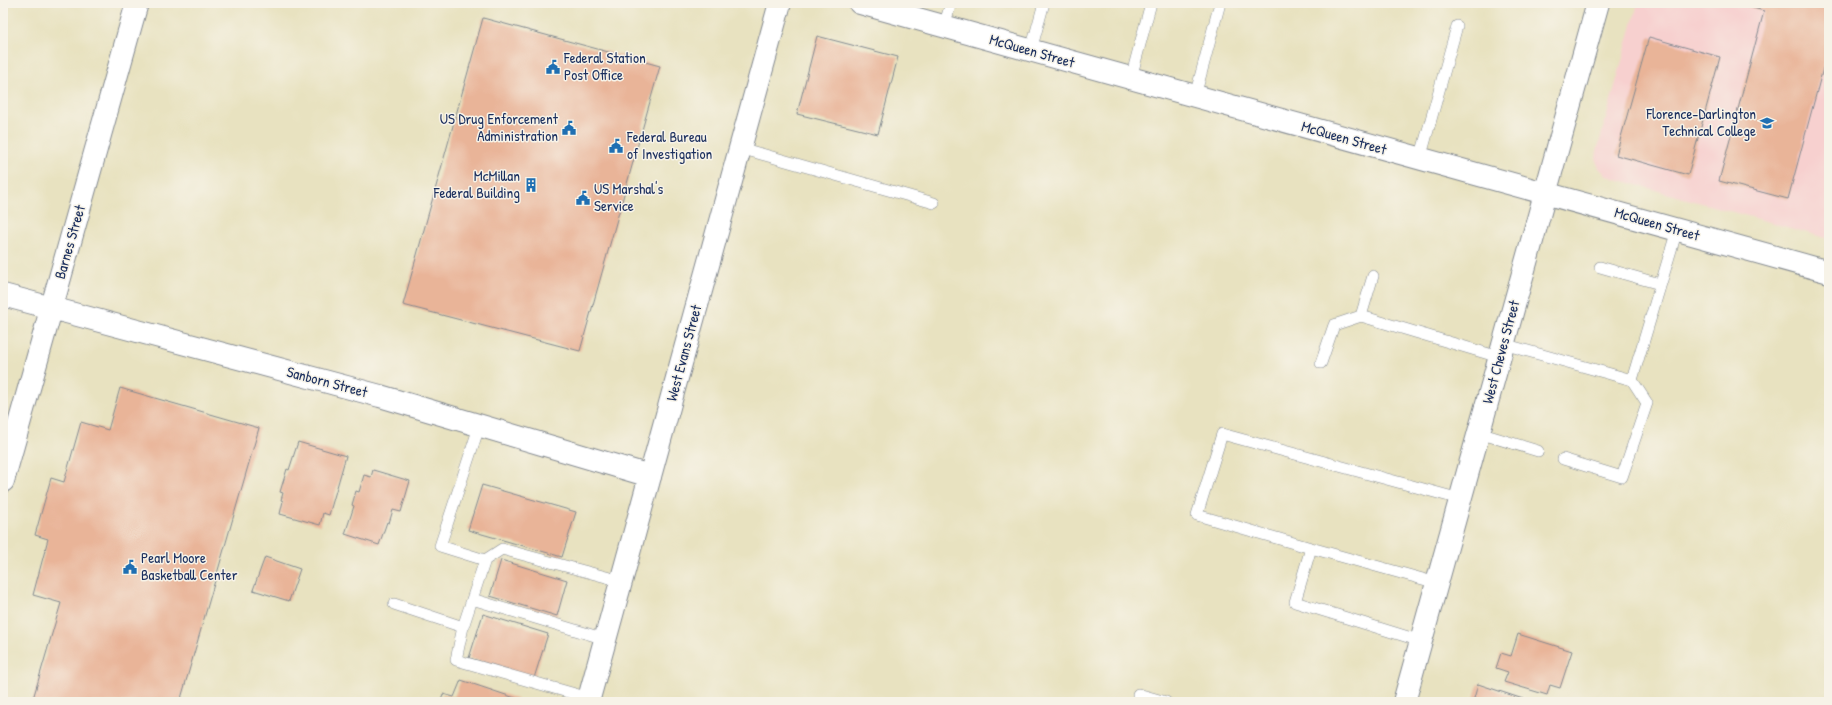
<svg xmlns="http://www.w3.org/2000/svg" width="1832" height="705" font-family="'Patrick Hand',sans-serif">
  <style>
    .built { fill: #f7d0cf }
    .building { fill: #e9b498 }
    .lines { fill: none; stroke-linecap: round; stroke-linejoin: round }
    .service-casing { stroke: #82888f; stroke-width: 12 }
    .minor-casing { stroke: #82888f; stroke-width: 24 }
    .tertiary-casing { stroke: #82888f; stroke-width: 24 }
    .secondary-casing { stroke: #82888f; stroke-width: 24 }
    .service { stroke: #fff; stroke-width: 11 }
    .minor { stroke: #fff; stroke-width: 22 }
    .tertiary { stroke: #fff; stroke-width: 22 }
    .secondary { stroke: #fff; stroke-width: 22 }
    .labels { text-anchor: middle; stroke-width: 3; stroke-linejoin: round; paint-order: stroke }
    .street-label { font-size: 15px; fill: #1b2f5e; stroke: #f7f3e8 }
    .poi-label { font-size: 15px; fill: #1b2f5e; stroke: #f7f3e8; text-anchor: start }
  </style>
  <rect width="100%" height="100%" fill="#f7f3e8"/>
  <filter id="ink" filterUnits="userSpaceOnUse"><feTurbulence type="fractalNoise" baseFrequency=".025" numOctaves="2"/><feDisplacementMap in="SourceGraphic" scale="8" xChannelSelector="R" yChannelSelector="G"/><feConvolveMatrix kernelMatrix="1 2 1 2 8 2 1 2 1" color-interpolation-filters="sRGB"/></filter>
  <filter id="wash" filterUnits="userSpaceOnUse"><feTurbulence type="fractalNoise" baseFrequency=".012" numOctaves="4" result="noise"/><feDisplacementMap in="SourceGraphic" scale="16" xChannelSelector="R" yChannelSelector="G"/><feGaussianBlur stdDeviation="0.9" result="paint"/><feColorMatrix in="noise" values="0 0 0 0 0 0 0 0 0 0 0 0 0 0 0 0 0 1.4 0 .05"/><feComposite in="paint" operator="in"/></filter>
  <g filter="url(#wash)">
    <rect width="100%" height="100%" fill="#e8e2c0"/>
    <path class="built" d="M1638,3H1829V239L1616,179L1606,175L1599,168L1596,161L1597,151Z"/>
    <g id="blocks">
      <path class="building" d="M1735,3H1829V46L1788,199L1719,181L1764,11Z
        M483,18L660,66L580,351L403,305Z
        M817,36L898,57L878,134L797,114Z
        M1649,37L1720,57L1688,175L1616,155Z
        M120,388L259,428L180,702H32L61,603L33,595L48,539L35,535L51,478L64,482L81,422L108,430Z
        M298,442L346,456L329,515L323,513L320,525L280,514L283,501L281,500L283,493L280,492L287,469L289,470Z
        M373,470L410,481L401,512L393,510L389,523L387,522L379,545L345,534L354,506L352,505L356,491L359,492L364,475L371,477Z
        M482,485L576,512L562,557L468,530Z
        M265,557L300,569L289,601L253,590Z
        M501,560L567,580L557,616L490,596Z
        M483,614L548,634L534,678L469,658Z
        M1518,634L1572,651L1560,688L1550,685L1547,695L1504,682L1508,672L1496,668L1501,653L1511,656Z
        M461,680L518,699L517,702H440L443,694L454,697Z
        M1478,684L1532,702H1473Z"/>
    </g>
  </g>
  <g filter="url(#ink)">
    <use href="#blocks" fill-opacity="0" stroke="#82888f" stroke-width="1"/>
    <g class="lines">
      <defs>
        <path id="service" d="M944,26L951,3
          M1031,50L1044,3
          M1131,78L1151,3
          M1195,96L1220,3
          M740,148L934,203
          M1420,159L1457,26
          M1600,267L1660,284
          M1361,316L1499,357
          M1503,344L1632,380
          M1321,363L1334,325L1361,316L1373,276
          M1479,433L1538,451
          M1563,459L1622,477L1647,403L1632,380L1677,230
          M1311,548L1197,515L1222,434L1460,499
          M485,560L502,549L621,581
          M472,599L605,639
          M394,604L463,627L485,560L440,546L479,427
          M463,627L456,660L589,698
          M1421,641L1295,602L1311,548L1437,583
          M1138,694L1166,702"/>
        <path id="minor" d="M860,3L1829,272
          M3,295L380,396L650,476
          M3,481L137,3"/>
        <path id="tertiary" d="M588,702L780,3"/>
        <path id="secondary" d="M1404,702L1598,3"/>
      </defs>
      <use href="#service" class="service-casing"/>
      <use href="#minor" class="minor-casing"/>
      <use href="#tertiary" class="tertiary-casing"/>
      <use href="#secondary" class="secondary-casing"/>
      <use href="#service" class="service"/>
      <use href="#minor" class="minor"/>
      <use href="#tertiary" class="tertiary"/>
      <use href="#secondary" class="secondary"/>
    </g>
  </g>
  <defs>
    <symbol id="civic-bare" viewBox="-9 -9 18 18"><path d="M-.6-6.5H3V-4.5H.6V-3L4-1V1h2V6H-6V1h2V-1L-.6-3ZM-1.2 2.5V6h2.4V2.5Z" fill="#1f6fb2" stroke="#f7f3e8" stroke-width="2.5" paint-order="stroke"/></symbol>
    <symbol id="university-bare" viewBox="-9 -9 18 18"><path d="M0-5L7-2L0 1L-7-2ZM-4 1L0 2.5L4 1V4Q0 6-4 4Z" fill="#1f6fb2" stroke="#f7f3e8" stroke-width="2.5" paint-order="stroke"/></symbol>
    <symbol id="building-bare" viewBox="-9 -9 18 18"><path d="M-4-6H4V6H1V3H-1V6H-4ZM-2.5-4.3h1.7v1.8h-1.7ZM.8-4.3h1.7v1.8H.8ZM-2.5-1h1.7V.8h-1.7ZM.8-1h1.7V.8H.8Z" fill="#1f6fb2" stroke="#f7f3e8" stroke-width="2.5" paint-order="stroke"/></symbol>
  </defs>
  <g fill-rule="evenodd">
    <use href="#civic-bare" x="543" y="57" width="20" height="20"/>
    <use href="#university-bare" x="1757" y="113" width="20" height="20"/>
    <use href="#civic-bare" x="559" y="118" width="20" height="20"/>
    <use href="#civic-bare" x="606" y="136" width="20" height="20"/>
    <use href="#building-bare" x="521" y="175" width="20" height="20"/>
    <use href="#civic-bare" x="573" y="188" width="20" height="20"/>
    <use href="#civic-bare" x="120" y="557" width="20" height="20"/>
  </g>
  <g class="labels">
    <g class="street-label">
      <text transform="translate(1032 51) rotate(16)" y="5">McQueen Street</text>
      <text transform="translate(1344 138) rotate(16)" y="5">McQueen Street</text>
      <text transform="translate(1657 224) rotate(16)" y="5">McQueen Street</text>
      <text transform="translate(70 242) rotate(-74)" y="5">Barnes Street</text>
      <text transform="translate(1501 352) rotate(-75)" y="5">West Cheves Street</text>
      <text transform="translate(684 353) rotate(-75)" y="5">West Evans Street</text>
      <text transform="translate(327 382) rotate(15)" y="5">Sanborn Street</text>
    </g>
    <g class="poi-label">
      <text x="564" y="63">Federal Station<tspan x="564" dy="17">Post Office</tspan></text>
      <text x="1756" y="119" text-anchor="end">Florence-Darlington<tspan x="1756" dy="17">Technical College</tspan></text>
      <text x="558" y="124" text-anchor="end">US Drug Enforcement<tspan x="558" dy="17">Administration</tspan></text>
      <text x="627" y="142">Federal Bureau<tspan x="627" dy="17">of Investigation</tspan></text>
      <text x="520" y="181" text-anchor="end">McMillan<tspan x="520" dy="17">Federal Building</tspan></text>
      <text x="594" y="194">US Marshal's<tspan x="594" dy="17">Service</tspan></text>
      <text x="141" y="563">Pearl Moore<tspan x="141" dy="17">Basketball Center</tspan></text>
    </g>
  </g>
  <rect width="1832" height="705" fill="none" stroke="#f7f3e8" stroke-width="16"/>
</svg>
